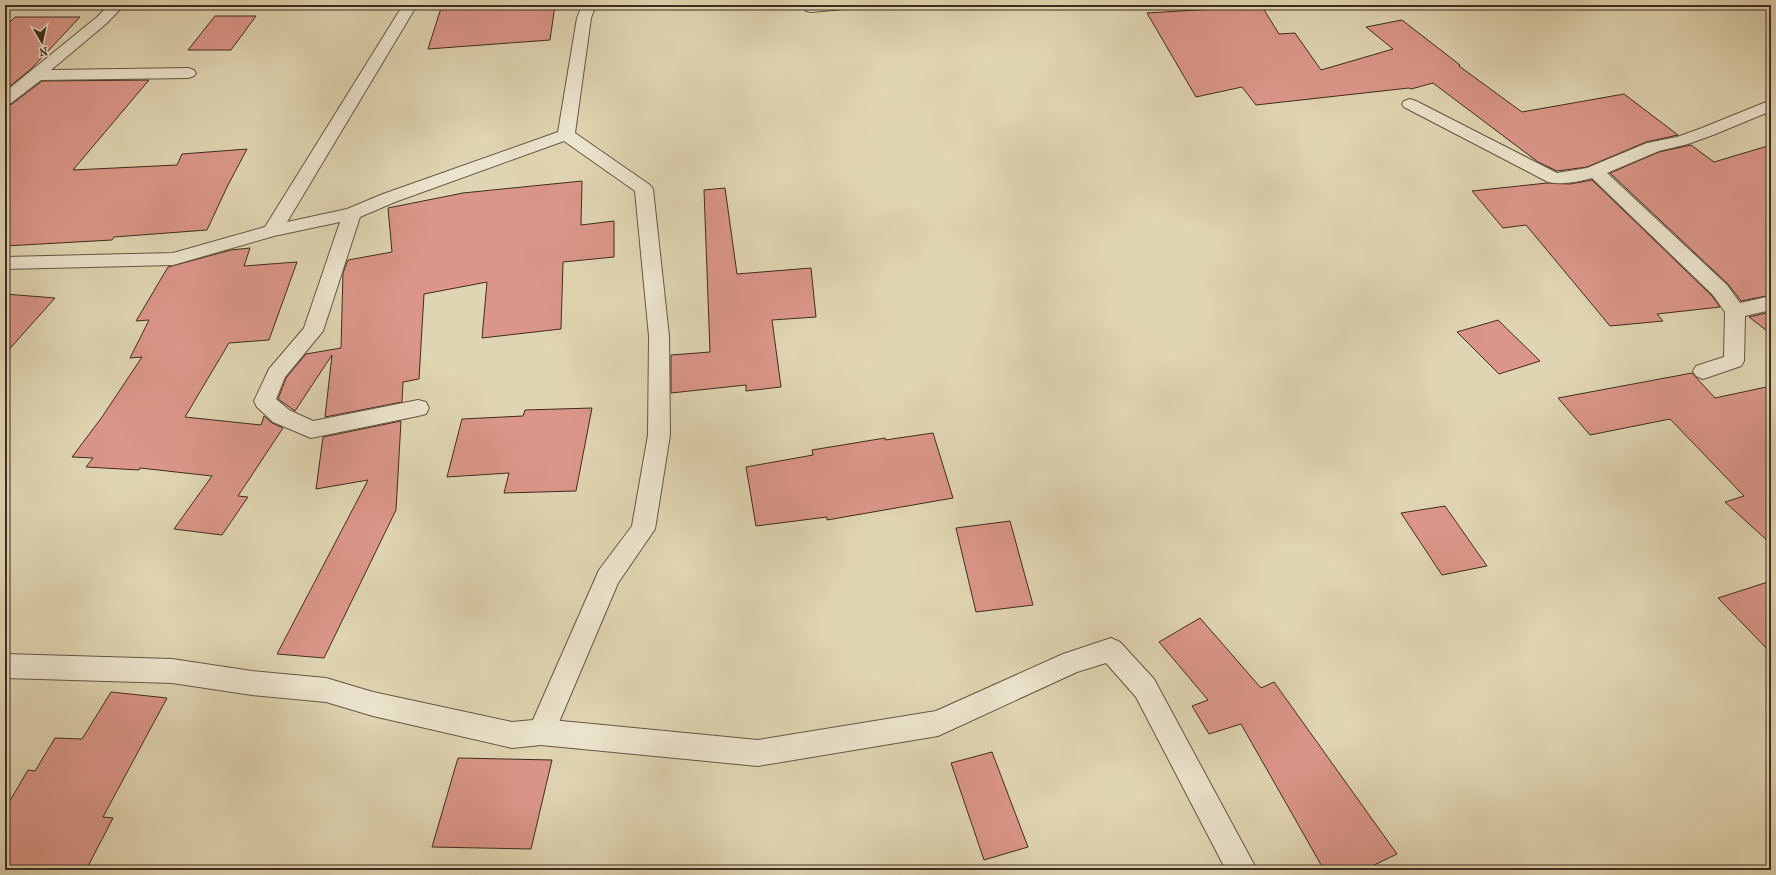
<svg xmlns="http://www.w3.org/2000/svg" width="1776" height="875" font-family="'IM FELL French Canon',serif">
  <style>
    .building { fill: #db9689; stroke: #3f2c1e }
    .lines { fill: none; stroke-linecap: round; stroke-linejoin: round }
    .lane-casing { stroke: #675643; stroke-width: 2 }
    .street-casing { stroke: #675643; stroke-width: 2 }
    .lane { fill: #ebe4cd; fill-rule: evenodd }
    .street { fill: #ebe4cd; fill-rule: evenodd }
  </style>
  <rect width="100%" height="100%" fill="#e0d5b2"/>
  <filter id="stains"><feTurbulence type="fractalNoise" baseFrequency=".005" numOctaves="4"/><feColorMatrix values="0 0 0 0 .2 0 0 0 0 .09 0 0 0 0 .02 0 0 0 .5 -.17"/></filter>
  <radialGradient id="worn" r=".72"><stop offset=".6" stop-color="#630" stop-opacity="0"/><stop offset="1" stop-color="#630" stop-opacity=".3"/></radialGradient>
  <path class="building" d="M442,5H555L550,40L428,49Z
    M1212,5H1261L1279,34L1295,33L1321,70L1393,49L1366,27L1402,20L1460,65L1459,66L1522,112L1624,94L1678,135L1646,142L1587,167L1557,171L1538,162L1433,83L1411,89L1409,88L1256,105L1242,87L1196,97L1147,13L1214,9Z
    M215,16H256L231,50H188Z
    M15,17H80L31,69L5,90V27Z
    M149,80L73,170L177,165L182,154L247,149L227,187L207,230L114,237L112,240L5,246V106L12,104L42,81Z
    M1691,145L1714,162L1771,145V295L1741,301L1728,284L1610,173L1659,152Z
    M1592,180L1712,296L1720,307L1657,314L1663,321L1610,326L1526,225L1503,228L1472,191L1547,183L1570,184Z
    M582,181L581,225L614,221V257L563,262L561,329L482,338L487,282L424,294L419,379L403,382L402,402L325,417L332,355L295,411L278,399L286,378L306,354L341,348L343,273L348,260L392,252L388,208L463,193Z
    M725,188L737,274L811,268L816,317L772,320L781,387L746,391V385L671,393V355L710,352L704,190Z
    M250,248L244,266L297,262L269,340L229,343L185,417L261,425L264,416L272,423L283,428L238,496L248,497L222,535L174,529L212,476L140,468L139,470L86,467L93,458L72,457L102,417L142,357L130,358L149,320L136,321L168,267L231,250Z
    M5,294L55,298L5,354Z
    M1771,312V334L1749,317Z
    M1498,320L1540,361L1499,374L1457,332Z
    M1692,373L1715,398L1771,386V544L1725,502L1744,496L1670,419L1590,435L1558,398Z
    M592,408L576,491L504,493L509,473L447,477L462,419L523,416L525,410Z
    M401,421L396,510L324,658L277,654L368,480L316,489L323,437Z
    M933,433L953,498L827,520V517L756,526L746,467L813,455L812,450L885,438V440Z
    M1445,506L1487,566L1442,575L1401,513Z
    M1010,521L1033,605L976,612L956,528Z
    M1771,581V653L1718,598Z
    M1200,618L1261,688L1274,682L1397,854L1364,870H1324L1241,724L1209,734L1192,706L1208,700L1159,642Z
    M111,692L167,698L103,817L113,818L86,870H5V809L28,770L35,771L55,738L82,739Z
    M992,752L1028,847L984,860L951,763Z
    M458,758L552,760L531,849L432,847Z"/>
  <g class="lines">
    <defs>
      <path id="lane" d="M1111,638L1120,642L1154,679L1257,870H1226L1136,697L1106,663L1077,672L938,736L758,766L541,745L531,741L527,732L531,723L541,719L758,740L936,711L1063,654Z"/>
      <path id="street" d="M109,5H124L107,23L51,70L188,68L194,70L196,73L194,76L188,78L41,80L11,103L5,105V92L97,17Z
        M403,5H417L287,222L347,209L383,194L558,132L577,18L582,5H596L591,18L575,133L650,185L653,189L669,336L670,435L655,529L618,583L551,741L541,745L512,748L373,716L326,702L252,695L172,683L5,678V654L172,659L252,671L326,678L373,692L512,722L533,720L599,570L632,526L648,435L649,336L635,191L564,141L395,202L360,217L323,331L285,377L276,399L289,410L313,421L418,400L426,402L429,408L426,414L418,416L311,438L273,422L257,407L254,401L269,369L304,328L340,222L274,236L173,265L5,269V257L173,253L265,227Z
        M806,5H851L849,8L844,9L811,12L806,11L804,8Z
        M1410,99L1416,101L1557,173L1587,168L1647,143L1677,137L1702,128L1771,100V111L1713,135L1688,144L1659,151L1607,173L1727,285L1740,303L1771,296V310L1745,316L1744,361L1741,366L1703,379L1696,376L1693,371L1696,366L1724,357L1725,312L1713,295L1592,178C1578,182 1562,185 1548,182L1404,107L1402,104L1404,101Z"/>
    </defs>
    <use href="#lane" class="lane-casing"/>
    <use href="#street" class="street-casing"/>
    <use href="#lane" class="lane"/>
    <use href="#street" class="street"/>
  </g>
  <rect width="1776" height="875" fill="none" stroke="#e0d5b2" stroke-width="20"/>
  <rect x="6" y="6" width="1764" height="863" fill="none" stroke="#3f2c1e" stroke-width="2"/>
  <rect x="10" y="10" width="1756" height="855" fill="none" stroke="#3f2c1e"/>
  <g transform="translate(42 42) rotate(171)" stroke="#ebe4cd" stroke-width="3" paint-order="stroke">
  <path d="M0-3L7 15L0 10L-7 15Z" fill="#3f2c1e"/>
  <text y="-6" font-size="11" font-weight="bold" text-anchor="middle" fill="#3f2c1e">N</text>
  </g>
  <rect width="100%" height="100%" filter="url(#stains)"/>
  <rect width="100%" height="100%" fill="url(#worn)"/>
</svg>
